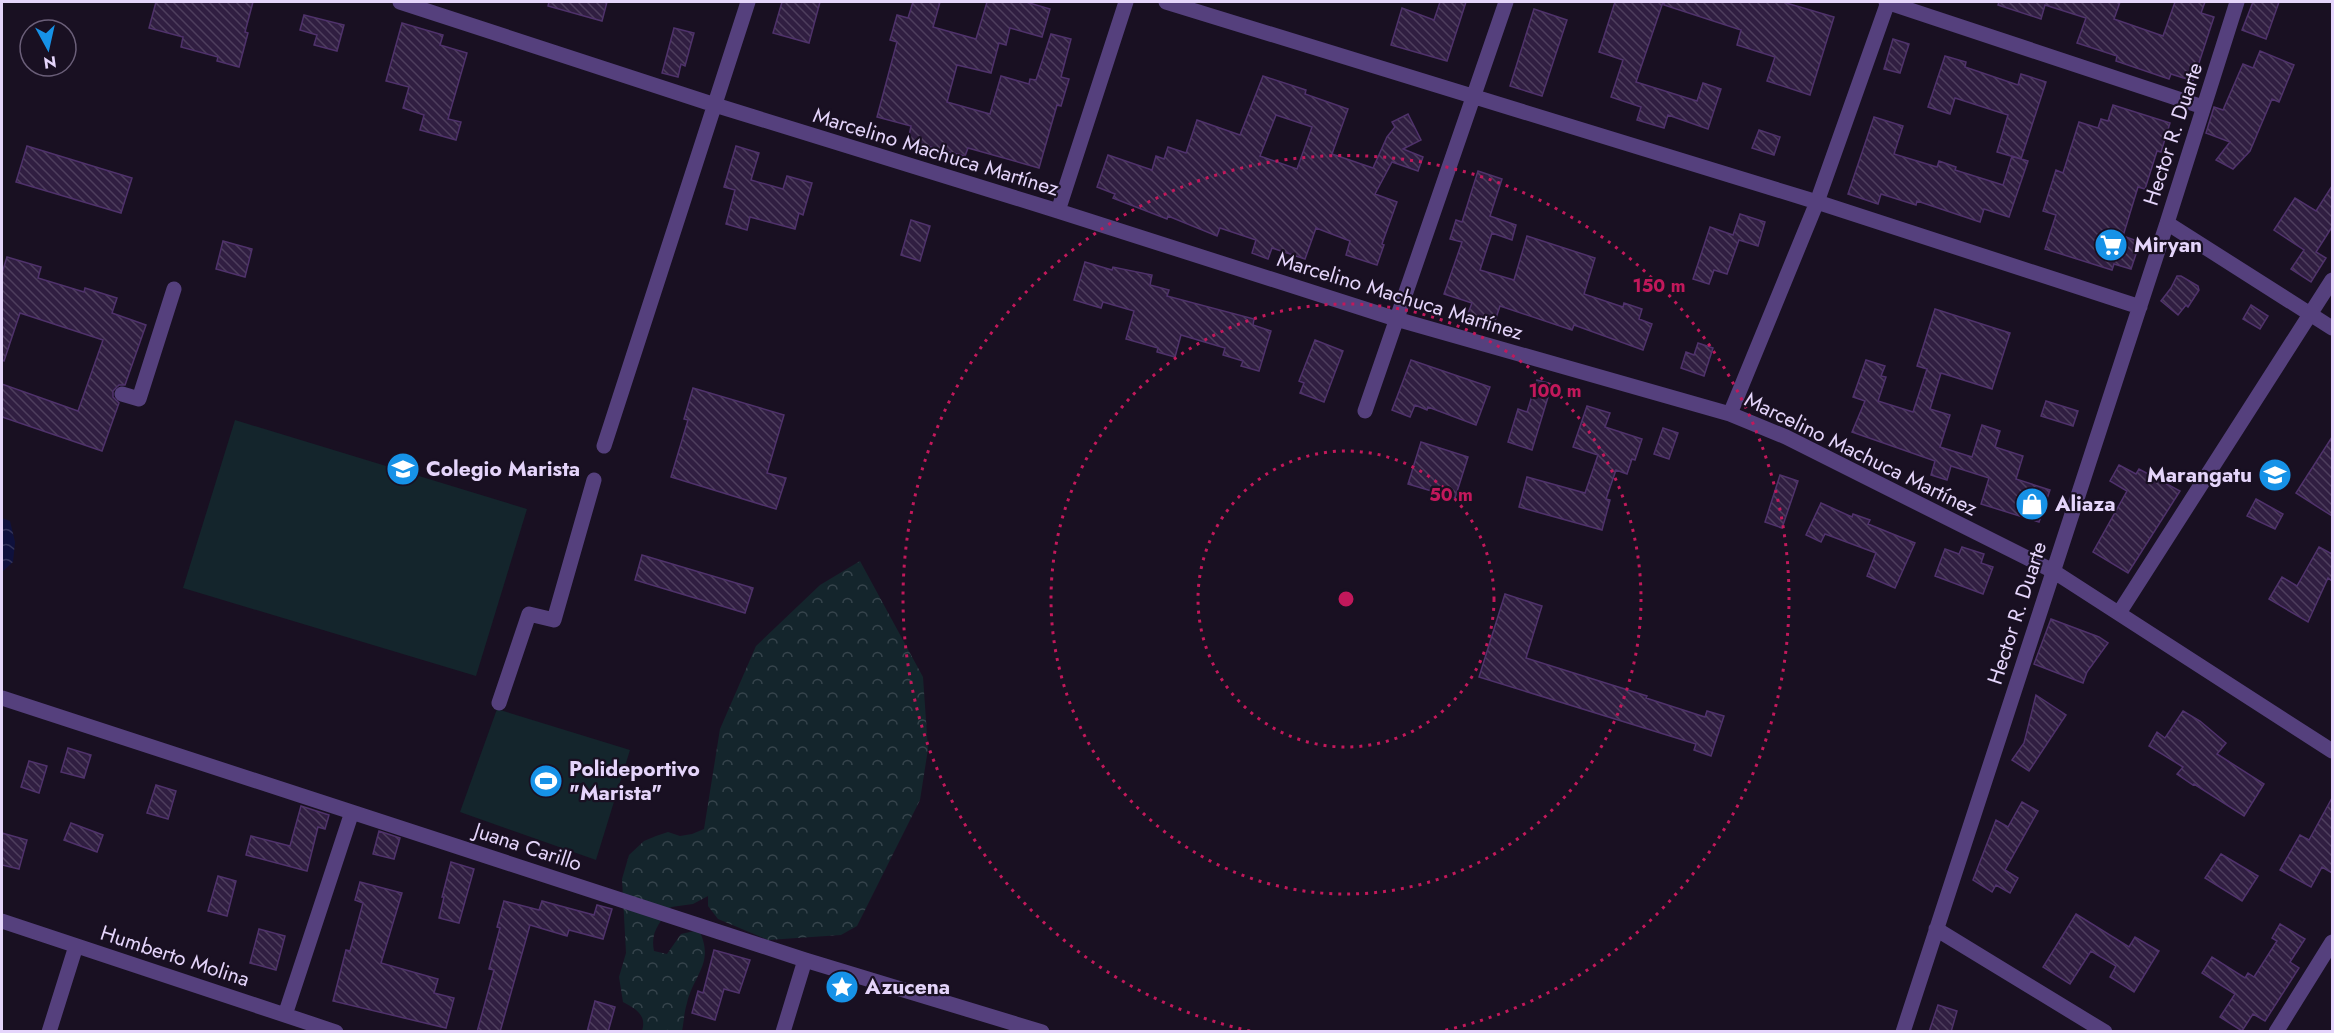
<svg xmlns="http://www.w3.org/2000/svg" width="2334" height="1033" font-family="Jost,sans-serif">
  <style>
    .forest { fill: url(#forest-crowns) }
    .park { fill: #14252c }
    .water { fill: url(#water-waves) }
    .building { fill: url(#building-back-hatch); stroke: #4f326b; stroke-width: 1.5; fill-rule: evenodd }
    .lines { fill: none; stroke-linecap: round; stroke-linejoin: round }
    .minor { stroke: #55407d; stroke-width: 15 }
    .ring { fill: none; stroke: #c2185b; stroke-width: 3; stroke-dasharray: 3 6 }
    .labels { text-anchor: middle; stroke-width: 4.5; stroke-linejoin: round; paint-order: stroke }
    .street-label { font-size: 21px; fill: #e5d5fb; stroke: #191022 }
    .poi-label { font-size: 21px; font-weight: bold; fill: #e5d5fb; stroke: #191022; text-anchor: start }
    .centre { fill: #c2185b; stroke: #191022; stroke-width: 3 }
    .ring-label { font-size: 18px; text-anchor: middle; font-weight: bold; fill: #c2185b; stroke: #191022; stroke-width: 4.5; stroke-linejoin: round; paint-order: stroke }
  </style>
  <defs>
    <pattern id="forest-crowns" width="20" height="18" patternUnits="userSpaceOnUse" patternTransform="scale(1.5)"><rect width="20" height="18" fill="#14252c"/><path d="M2 6a3 3 0 1 1 6 0M12 15a3 3 0 1 1 6 0" fill="none" stroke="#36444c"/></pattern>
    <pattern id="water-waves" width="16" height="10" patternUnits="userSpaceOnUse" patternTransform="scale(1.5)"><rect width="16" height="10" fill="#0f113d"/><path d="M0 5q4-4 8 0t8 0" fill="none" stroke="#32335a"/></pattern>
    <pattern id="building-back-hatch" width="6" height="6" patternUnits="userSpaceOnUse" patternTransform="scale(1.5)"><rect width="6" height="6" fill="#301e41"/><path d="M-1 5l2 2M0 0l6 6M5-1l2 2" fill="none" stroke="#4e3e5d"/></pattern>
  </defs>
  <rect width="100%" height="100%" fill="#191022"/>
  <path class="forest" d="M860,561L923,677L928,749L920,800L857,926L841,935L768,940L718,919L708,906V896L693,904L671,907C660,922 650,932 654,951L667,954L681,934L699,930C715,963 694,974 687,1003C684,1012 684,1022 682,1031H642C647,1015 636,1009 623,1002L619,977L626,953L622,879L629,855L644,841L656,836L668,832L680,836L692,834L704,829L720,729L756,646L820,585Z"/>
  <path class="park" d="M235,420L527,509L476,676L183,588Z
    M497,709L630,750L596,860L460,812Z"/>
  <path class="water" d="M2,518L10,521L15,542L13,562L2,572Z"/>
  <path class="building" d="M156,2H253L245,32L248,33L239,67L217,61L218,57L181,47L183,37L149,28Z
    M549,2H607L602,21L548,6Z
    M782,2H820L809,43L773,33Z
    M913,2H940L933,27L976,39L987,2H1026L1050,9L1042,37L1010,28L1006,45L999,43L991,73L957,65L947,102L990,114L1001,76L1029,84L1030,79L1036,80L1051,34L1071,39L1061,77L1069,79L1061,106L1057,105L1039,168L968,148L965,156L930,147L928,152L907,146L911,126L877,117L897,42L890,40L897,15L908,18Z
    M1440,2H1466L1447,61L1391,45L1402,8L1434,20Z
    M1615,2H1663L1636,82L1697,101L1703,83L1721,89L1708,129L1668,115L1664,128L1637,120L1641,107L1611,97L1623,60L1599,52Z
    M1664,2H1783L1834,17L1810,95L1767,81L1775,57L1737,45L1741,30L1664,5Z
    M1999,2H2120L2114,19L2163,36L2175,2H2205L2201,13L2214,17L2193,81L2171,74L2169,79L2116,61L2117,56L2077,43L2086,18L2045,5L2041,19L1998,5Z
    M2253,2H2279L2266,39L2242,30Z
    M1534,9L1567,20L1542,96L1510,86Z
    M304,15L344,25L337,51L314,45L317,35L300,30Z
    M402,23L443,35L440,45L467,53L448,119L461,122L456,140L420,130L424,115L403,108L409,87L386,81Z
    M674,28L694,33L685,66L681,64L678,77L662,73Z
    M1893,39L1909,44L1900,73L1884,69Z
    M2260,51L2294,65L2279,102L2272,99L2250,151L2233,169L2216,160L2230,142L2206,133L2214,107L2223,110L2243,64L2253,68Z
    M1945,56L1966,62L1965,67L2018,85L2021,74L2046,82L2021,159L1997,152L2008,115L1955,98L1950,114L1928,107Z
    M1263,76L1306,90L1305,94L1348,109L1332,154L1373,168L1387,137L1395,127L1392,122L1408,114L1421,140L1403,149L1423,157L1418,171L1392,162L1375,194L1397,202L1382,244L1384,245L1377,265L1346,255L1350,241L1316,228L1305,259L1272,248L1268,259L1252,253L1256,240L1220,228L1217,236L1168,216L1167,219L1113,198L1115,194L1097,187L1108,155L1152,170L1156,156L1164,159L1168,147L1186,153L1197,120L1240,135ZM1276,115L1312,127L1297,169L1260,156Z
    M2113,105L2170,123L2161,152L2157,151L2145,189L2138,187L2123,236L2140,242L2131,269L2114,264L2112,270L2045,249L2056,215L2043,211L2056,170L2063,173L2079,122L2098,128L2101,119L2108,121Z
    M1874,117L1903,126L1894,154L1937,167L1939,161L1956,167L1955,170L2003,185L2012,156L2028,161L2009,217L1984,209L1980,222L1917,201L1916,205L1881,194L1878,204L1848,194Z
    M1759,130L1780,137L1774,155L1752,148Z
    M27,146L132,178L121,213L16,182Z
    M736,146L759,153L751,180L783,189L787,176L812,183L803,215L799,213L795,229L750,217L747,230L726,224L735,190L724,187Z
    M1478,171L1502,179L1490,216L1516,225L1512,240L1492,233L1480,270L1514,280L1527,236L1595,258L1584,294L1623,307L1624,303L1642,309L1639,319L1652,324L1643,350L1574,325L1572,330L1500,306L1492,330L1465,321L1472,303L1444,294L1462,242L1450,239L1456,220L1462,222Z
    M2332,186V227L2316,252L2326,258L2311,282L2291,269L2304,250L2274,230L2295,198L2316,211Z
    M1740,214L1765,222L1758,246L1739,240L1727,274L1714,270L1709,284L1693,279L1710,227L1733,235Z
    M911,220L930,226L920,261L901,255Z
    M223,241L252,249L245,277L216,269Z
    M7,257L41,267L38,278L84,292L85,288L117,298L112,313L146,325L125,385H119L113,391V397L119,403L102,451L2,417V384L78,411L103,340L20,313L4,361L2,360V273Z
    M1085,262L1112,270L1113,267L1152,275L1150,285L1169,290L1167,296L1254,319L1253,325L1271,331L1259,371L1241,366L1243,361L1223,355L1225,348L1181,335L1175,357L1157,352L1158,348L1126,339L1134,311L1103,302L1101,308L1074,300Z
    M2177,276H2181L2198,286L2199,290L2188,307L2186,305L2178,315L2161,301L2171,288Z
    M2251,305L2268,316L2260,329L2243,319Z
    M1935,309L2010,333L1992,389L1941,373L1930,409L1950,415L1940,447L1972,457L1982,425L2000,431L1995,447L2023,456L2016,479L2050,490L2039,522L1981,504L1989,478L1951,466L1947,480L1931,475L1935,461L1852,432L1865,401L1853,397L1866,360L1885,366L1881,376L1886,377L1878,401L1913,412L1927,369L1917,366Z
    M1315,340L1343,351L1324,402L1300,393L1304,383L1299,381Z
    M1698,343L1713,348L1704,376L1681,368L1686,352L1694,355Z
    M1411,360L1490,387L1476,425L1428,407L1427,410L1415,405L1410,417L1392,410Z
    M1537,380L1552,384L1532,450L1508,442L1518,409L1527,412Z
    M693,388L784,415L767,473L786,478L776,509L671,477L688,420L684,419Z
    M2046,401L2078,411L2073,426L2041,416Z
    M1587,406L1610,413L1605,427L1642,439L1635,460L1632,459L1627,474L1616,470L1606,499L1610,500L1602,530L1519,507L1527,477L1585,493L1598,455L1573,447Z
    M1663,428L1678,433L1669,459L1654,454Z
    M2332,437V516L2296,493Z
    M1421,442L1468,457L1455,498L1408,484Z
    M2119,465L2136,474L2139,469L2180,491L2128,573L2093,552L2127,491L2110,481Z
    M1780,475L1798,481L1782,528L1765,522Z
    M2256,499L2283,514L2275,529L2247,516Z
    M1821,503L1852,517L1853,514L1870,520L1868,524L1915,543L1895,588L1867,576L1876,553L1825,534L1821,542L1806,535Z
    M1962,547L1984,554L1981,563L1993,567L1983,594L1935,576L1945,549L1959,554Z
    M2319,547L2332,554V581L2328,578L2308,622L2269,599L2282,577L2297,586Z
    M642,555L753,588L745,613L635,580Z
    M1505,594L1542,606L1526,658L1647,696L1646,698L1705,717L1707,711L1724,716L1711,756L1694,750L1696,744L1479,677Z
    M2051,619L2099,637L2108,643L2087,672L2083,683L2034,664Z
    M2036,695L2066,715L2029,771L2012,760L2024,743Z
    M2183,711L2200,721L2226,743L2217,754L2264,784L2244,816L2194,784L2193,785L2177,774L2183,767L2149,746L2157,732L2165,738Z
    M68,748L91,755L84,778L61,772Z
    M29,761L47,766L39,793L21,787Z
    M156,785L176,791L168,819L147,813Z
    M2332,798V873L2322,867L2311,887L2280,870L2300,835L2309,840Z
    M2022,802L2038,811L2005,870L2018,878L2010,893L1996,885L1992,892L1973,880L1996,820L2008,827Z
    M301,806L329,815L325,829L318,827L307,871L246,855L251,836L290,846Z
    M71,823L103,835L97,852L64,840Z
    M379,831L400,838L394,859L373,854Z
    M2,833L27,840L19,869L2,865Z
    M2221,854L2258,876L2242,901L2205,878Z
    M451,862L474,869L459,923L439,918L444,897H442Z
    M218,876L236,881L227,916L208,911Z
    M360,882L402,893L381,963L438,979L434,993L454,998L446,1028L333,1001L346,950L350,951L363,903L355,900Z
    M504,901L539,910L542,901L594,915L597,905L612,909L603,939L569,930L567,936L530,925L500,1032H477L494,970L489,969L500,928L497,927Z
    M2076,914L2129,947L2135,937L2159,951L2134,992L2110,977L2116,966L2091,951L2070,984L2043,967Z
    M2280,924L2305,939L2290,962L2299,968L2265,1021L2253,1014L2242,1031L2220,1017L2235,994L2202,973L2212,957L2245,978L2248,973L2254,977L2277,941L2272,938Z
    M259,929L285,936L276,970L250,963Z
    M714,950L750,960L739,993L724,989L715,1020L692,1013L698,991L703,993Z
    M595,1001L615,1007L608,1032H587Z
    M1938,1005L1957,1011L1951,1032H1929Z"/>
  <g class="lines">
    <path class="minor" d="M400,2L715,105L1058,211L1396,319L1730,414L1786,437L2053,571L2332,751
      M1166,2L1817,202L2140,307
      M1886,2L2203,107
      M1058,211L1126,2
      M2167,223L2332,328
      M122,394L139,399L174,289
      M1365,411L1506,2
      M1730,414L1817,202L1888,2
      M604,446L748,2
      M2119,613L2332,280
      M2,698L805,960L1042,1032
      M499,703L529,614L554,620L594,480
      M2,921L336,1032
      M1936,929L2105,1032
      M285,1015L352,812
      M49,1032L76,946
      M783,1032L805,960
      M1903,1032L2167,223L2237,2
      M2276,1032L2332,942"/>
  </g>
  <g class="ring">
    <circle cx="1346" cy="599" r="148"/>
    <circle cx="1346" cy="599" r="295"/>
    <path d="M1250 1031A443 443 0 1 1 1442 1031"/>
  </g>
  <defs>
    <symbol id="supermarket-disc" viewBox="-11 -11 22 22"><circle r="9.5" fill="#1692e7" stroke="#191022"/><path d="M-6-5.5h2.5l.6 2H6L4.5 2H-2.5L-4.4-4H-6ZM-1.5 3.2a1.3 1.3 0 1 0 .1 0ZM3 3.2a1.3 1.3 0 1 0 .1 0Z" fill="#fff"/></symbol>
    <symbol id="school-disc" viewBox="-11 -11 22 22"><circle r="9.5" fill="#1692e7" stroke="#191022"/><path d="M0-5L7-2L0 1L-7-2ZM-4 1L0 2.5L4 1V4Q0 6-4 4Z" fill="#fff"/></symbol>
    <symbol id="shop-disc" viewBox="-11 -11 22 22"><circle r="9.5" fill="#1692e7" stroke="#191022"/><path d="M-5-2.5h2.3a2.7 3.5 0 0 1 5.4 0H5L5.5 6h-11ZM-1.5-2.5h3a1.5 2.3 0 0 0-3 0Z" fill="#fff"/></symbol>
    <symbol id="stadium-disc" viewBox="-11 -11 22 22"><circle r="9.5" fill="#1692e7" stroke="#191022"/><path d="M0-5a6.5 5 0 1 0 0 10a6.5 5 0 1 0 0-10ZM-3.5-1.8h7v3.6h-7Z" fill="#fff"/></symbol>
    <symbol id="sight-disc" viewBox="-11 -11 22 22"><circle r="9.5" fill="#1692e7" stroke="#191022"/><path d="M0-6L1.8-2.2L6-1.7L2.9 1.2L3.7 5.4L0 3.3L-3.7 5.4L-2.9 1.2L-6-1.7L-1.8-2.2Z" fill="#fff"/></symbol>
  </defs>
  <g fill-rule="evenodd">
    <use href="#supermarket-disc" x="2092" y="226" width="38" height="38"/>
    <use href="#school-disc" x="384" y="450" width="38" height="38"/>
    <use href="#school-disc" x="2256" y="456" width="38" height="38"/>
    <use href="#shop-disc" x="2013" y="485" width="38" height="38"/>
    <use href="#stadium-disc" x="527" y="762" width="38" height="38"/>
    <use href="#sight-disc" x="823" y="968" width="38" height="38"/>
  </g>
  <g class="labels">
    <g class="street-label">
      <text transform="translate(2173 134) rotate(-72)" y="7">Hector R. Duarte</text>
      <text transform="translate(936 152) rotate(17)" y="7">Marcelino Machuca Martínez</text>
      <text transform="translate(1400 296) rotate(17)" y="7">Marcelino Machuca Martínez</text>
      <text transform="translate(1861 454) rotate(26)" y="7">Marcelino Machuca Martínez</text>
      <text transform="translate(2017 613) rotate(-72)" y="7">Hector R. Duarte</text>
      <text transform="translate(528 847) rotate(18)" y="7">Juana Carillo</text>
      <text transform="translate(175 956) rotate(18)" y="7">Humberto Molina</text>
    </g>
    <g class="poi-label">
      <text x="2134" y="252">Miryan</text>
      <text x="426" y="476">Colegio Marista</text>
      <text x="2252" y="482" text-anchor="end">Marangatu</text>
      <text x="2055" y="511">Aliaza</text>
      <text x="569" y="776">Polideportivo<tspan x="569" dy="24">"Marista"</tspan></text>
      <text x="865" y="994">Azucena</text>
    </g>
  </g>
  <circle cx="1346" cy="599" r="9" class="centre"/>
  <g class="ring-label">
    <text x="1659" y="292">150 m</text>
    <text x="1555" y="397">100 m</text>
    <text x="1451" y="501">50 m</text>
  </g>
  <rect width="2334" height="1033" fill="none" stroke="#e5d5fb" stroke-width="6"/>
  <g transform="translate(48 48) rotate(172)"><circle r="28" fill="#191022" stroke="#6b5f79" stroke-width="1.5"/>
  <path d="M0-4.5L10 22L0 15L-10 22Z" fill="#1692e7"/>
  <text y="-9" font-size="16" font-weight="bold" text-anchor="middle" fill="#e5d5fb">N</text>
  </g>
</svg>
